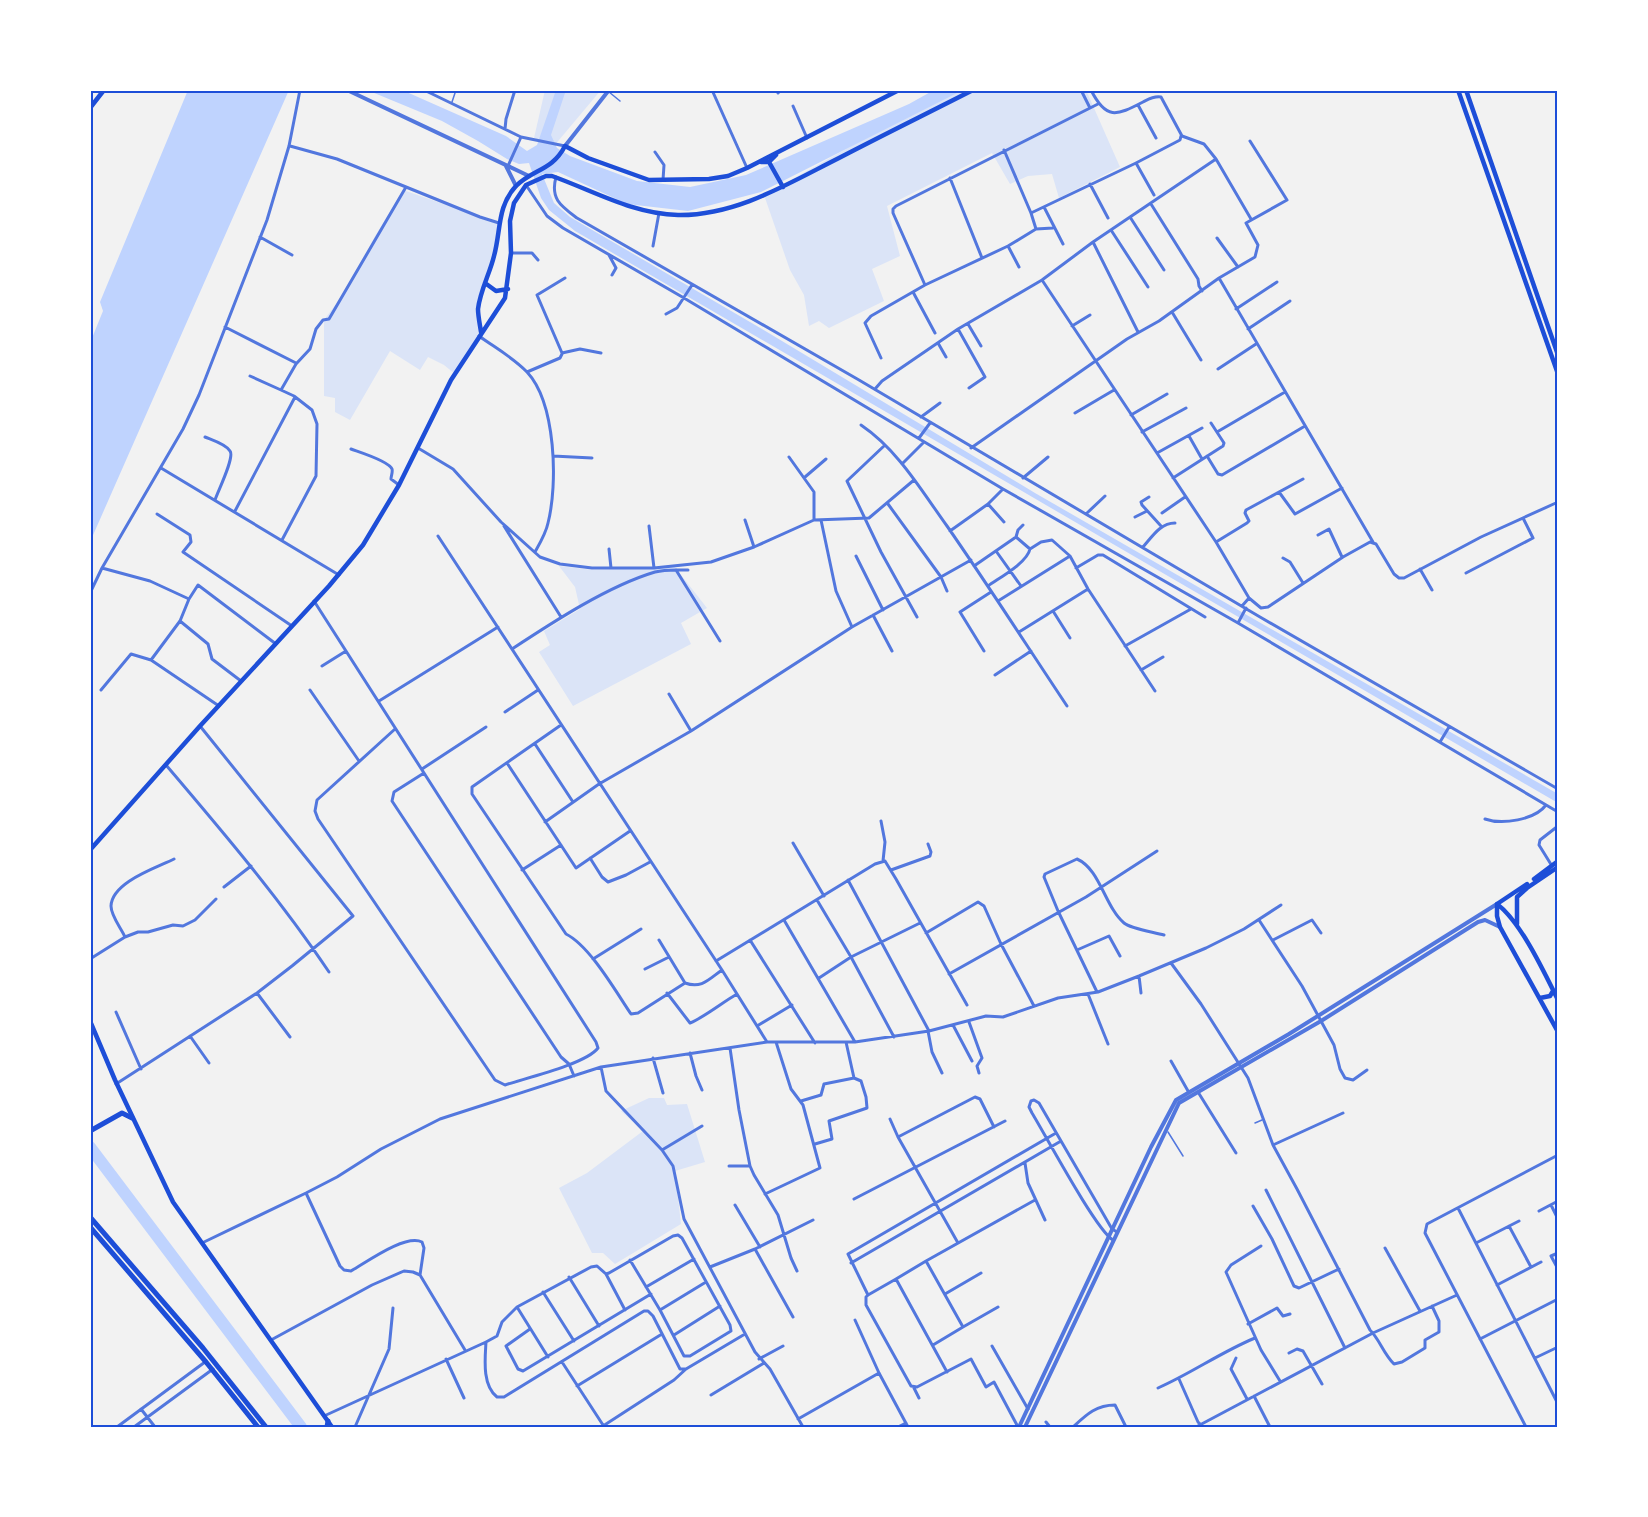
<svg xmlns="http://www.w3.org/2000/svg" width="1648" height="1517" font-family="'DM Sans',sans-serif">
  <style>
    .green { fill: #dbe4f7 }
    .water { fill: #bfd3fe }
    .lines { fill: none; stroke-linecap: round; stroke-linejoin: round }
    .river { stroke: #bfd3fe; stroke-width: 12 }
    .service { stroke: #5277de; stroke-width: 1.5 }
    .minor { stroke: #5277de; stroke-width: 3 }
    .tertiary { stroke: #5277de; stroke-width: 4 }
    .secondary { stroke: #1d4ed8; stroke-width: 4.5 }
    .primary { stroke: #1d4ed8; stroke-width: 4.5 }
    .trunk { stroke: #1d4ed8; stroke-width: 5 }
    .neatline { fill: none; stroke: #1d4ed8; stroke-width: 2 }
  </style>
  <rect width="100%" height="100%" fill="#f2f2f2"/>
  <path class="green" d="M545,90H601L554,146L534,138Z
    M960,90H1086L1120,167L1059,198L1052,174L1028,176L1010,184L992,153L887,206L900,256L872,269L884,301L829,328L819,321L809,326L804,295L790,270L764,195L882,129Z
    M403,190L499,223L498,237L478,309L481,332L455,374L444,365L428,357L420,370L390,351L350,420L335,412V398L324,396V320L351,284L374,238Z
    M559,566L594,570L674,566L707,608L681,623L691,644L573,706L539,652L550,645L544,631L580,609L575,587Z
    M649,1098H664L667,1105L687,1104L705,1162L675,1171L681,1224L615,1264L603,1253H592L559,1188L587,1173L643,1131L621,1111Z"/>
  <path class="water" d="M188,90H289L90,542V343L103,311L100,302Z
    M367,90H402L506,136L527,151L537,145L556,90H566L551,135L557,148L570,156L637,181L690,187L746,175L909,104L934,90H963L761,192L688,211L627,204L558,172L542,174L554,203L570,217L762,329L1035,493L1558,794V803L575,231L549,210L541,198L529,163L519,164L507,159L478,141L442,121Z"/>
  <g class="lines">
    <path class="river" d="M90,1147L301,1427"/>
    <path class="service" d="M609,92L620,101
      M452,102L455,93
      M1255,1123L1262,1120
      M1168,1132L1183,1156"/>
    <path class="minor" d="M424,90L521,137
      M712,90L747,168
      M1081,90L1090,108
      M1091,90C1106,120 1116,116 1143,102C1149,99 1154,96 1161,97L1182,136L1204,144L1216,159L1251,219
      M778,93L781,90
      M1138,105L1156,138
      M793,106L807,138
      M505,129L506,119L515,90
      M290,146L337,159L480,217L499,223
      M1004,150L1031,213L1036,229
      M655,152L664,165L663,180
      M1136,163L1154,195
      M508,166L521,137L565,146
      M556,177C550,199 561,206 577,218L859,380L1260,617L1558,789
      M950,178L982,258
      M1090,184L1108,218
      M526,185L547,216L563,228L684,298L1003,489L1238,623L1558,812
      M1151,204L1198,279L1199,286L1202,291
      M1044,207L1063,244
      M1031,213L1136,163L1180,140L1181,136
      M1130,217L1164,270
      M1111,230L1148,287
      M260,237L292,255
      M1217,238L1238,267
      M1093,242L1138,332
      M653,246L659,213
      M1008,246L1019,267
      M511,253H532L538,260
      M609,255L616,268L612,275
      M1219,278L1373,542
      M1042,280L1216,542L1249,598
      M925,285L893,213V209L896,206L1098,104
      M913,292L935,333
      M1236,309L1277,282
      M1172,312L1201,360
      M666,314L677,308L692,285
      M968,324L981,346
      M1072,326L1090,315
      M225,327L296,363
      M958,329L985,377L969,388
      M1248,329L1290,301
      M479,336C494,347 514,358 527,372C556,403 558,484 548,523C546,533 540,543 535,552
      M938,343L946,357
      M562,353L537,295L565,278
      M562,353L580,349L601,353
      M881,358L865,323L871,316L925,285L1008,246L1036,229L1053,228
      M1218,369L1256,344
      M527,372L560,358L562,354
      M250,376L281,390
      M875,389L882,381L958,329L1042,280L1093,242L1216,159
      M1075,413L1114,390
      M1131,415L1167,394
      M921,417L940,403
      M861,425C898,450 921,490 947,526C988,585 1027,646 1067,706
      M1142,432L1186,408
      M1217,432L1285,392
      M1189,436L1202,459
      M205,437C212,440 226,444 230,451C235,457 218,491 215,500
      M919,438L930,423
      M885,445L847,481L881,552L917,617
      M418,448L453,469L501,522L540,557L560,564L592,568H654L711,562L754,547L814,520L869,518L914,480
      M971,448L1127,339L1159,321L1219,278L1255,257L1258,245L1246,223L1287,200L1250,141
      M351,449C359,452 389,461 392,469C393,472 391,476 391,479L399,485
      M1157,453L1202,428
      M553,456L592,458
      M1207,456L1218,474L1222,475L1305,426
      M789,457L814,492V520
      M902,464L924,442
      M161,468L339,575
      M805,477L826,459
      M1023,478L1048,457
      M1173,478L1223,446L1224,443L1211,423
      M1279,492L1295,514L1342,488
      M1149,497L1141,502L1142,505L1161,526
      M888,504L941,577L947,591
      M988,504L1004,522
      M235,511L295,397
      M1162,513L1185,497
      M157,514L190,535L191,542L183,552L292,626
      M1086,514L1105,496
      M1135,517L1147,511
      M745,520L754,547
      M821,520L836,591L852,627
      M504,526L561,617
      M649,526L654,568
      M950,531L988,504L1003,489
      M1318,535L1329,529L1342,557
      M438,536L722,970L767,1042
      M1016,537L1018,530L1023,525
      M282,540L316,476L317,424L312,410L294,396L281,390L296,364L310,349L316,329L323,320L329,319L406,187
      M1216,542L1247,523L1249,521L1245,513L1246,510L1303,479
      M1143,547C1152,537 1160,523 1175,523
      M609,549L611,568
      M996,551L1021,586
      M856,556L883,610
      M1283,558L1290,562L1303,583
      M974,566L1016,537L1030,549
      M102,568L150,581L189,599
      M1076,568L1098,555H1103L1205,617
      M1420,569L1432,590
      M676,570L720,641
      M1466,573L1533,538L1523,518
      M988,586C999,578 1027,563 1030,549L1041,542L1052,540L1070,556L1088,589L1155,691
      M90,593L102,568L183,429L199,395L267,220L289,146L300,90
      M314,601L596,1042L598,1048C586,1064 526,1078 505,1085L495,1080L318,819L315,811L317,800L395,729
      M998,601L1070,556
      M1242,606L1249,598L1261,608L1268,607L1343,557L1370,542L1376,544L1394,574L1399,578H1404L1481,537L1558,502
      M1053,611L1070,638
      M873,615L892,651
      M180,621L208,644L212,659L241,681
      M1238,623L1246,608
      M1019,632L1088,589
      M1125,646L1191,609
      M512,649C553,622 608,586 655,572C666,569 677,570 688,570
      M984,651L960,612L991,592
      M151,660L180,621L189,599L198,585L276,644
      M322,666L346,651
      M1141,670L1163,657
      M995,675L1031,651
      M101,690L131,654L151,660L219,706
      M310,690L359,761
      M669,694L691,731
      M379,701L498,627
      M505,712L538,690
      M561,725L472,787V794L566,934C590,946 616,992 631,1014L638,1013L685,983C702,989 709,979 722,970
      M1440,742L1449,727
      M535,744L573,802
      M507,763L576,868L630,831
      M166,765C223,832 280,899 329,972
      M422,769L486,727
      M424,773L394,792L392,801L561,1057L569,1064L574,1076
      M1485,819C1502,825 1535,820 1546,805
      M881,821L885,842L883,861
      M545,822L599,784L691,731L852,627L971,560
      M793,843L824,896
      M590,858L602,877L608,882L626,875L650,862
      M1552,866L1539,845L1540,840L1558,826
      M522,870L561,845
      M891,870L930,856L931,852L928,844
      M848,880L929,1031
      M224,887L251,866
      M817,900L851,957L894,1037
      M784,920L855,1042
      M1259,920L1302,986L1334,1045L1340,1069L1345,1078L1353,1080L1367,1070
      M926,933L978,902L984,906L1001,944L1034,1006
      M125,937C121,928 111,916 111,906C112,882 156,868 174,859
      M659,940L685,983
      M750,940L815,1043
      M1273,940L1312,920L1321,933
      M1077,950L1109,936L1120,956
      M90,959L125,937L138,932H148L173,925L183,926L195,920L216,899
      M593,959L641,929
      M716,961L875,864L885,861L896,879L967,1005
      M1171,963L1201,1004L1248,1078L1273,1145L1297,1189L1370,1330C1380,1340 1383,1353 1394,1364L1402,1362L1425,1348V1340L1439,1332V1321L1432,1306
      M645,969L669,957
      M949,974L1086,897L1157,851
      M1139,976L1141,993
      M819,978L851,957L920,923
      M1097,992L1058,911L1044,877L1045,874L1077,859C1100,869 1105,907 1124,923C1131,929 1154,932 1164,935
      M257,993L290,1037
      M667,993L690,1023C703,1018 723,1002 737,994
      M1088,994L1108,1044
      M116,1012L141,1069
      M969,1022L982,1058L977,1066L979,1073
      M953,1025L972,1061
      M757,1026L792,1005
      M928,1031L932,1052L942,1073
      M190,1036L209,1063
      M846,1042L854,1078
      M730,1048L739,1110L750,1166L754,1175L778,1215L791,1258L797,1271
      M690,1053L696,1076L702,1090
      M653,1058L663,1093
      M1171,1061L1188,1091
      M601,1067L606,1091L662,1150L673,1166L684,1219L755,1352L770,1369L803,1427
      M116,1084L257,993L292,966L353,916L200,726
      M1198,1092L1236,1153
      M801,1101L821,1095L824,1084L854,1078L861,1081L866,1097L867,1108L829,1121L832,1139L815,1144
      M890,1119L898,1137L958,1243
      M898,1137L975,1097L980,1099L994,1127
      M1273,1145L1343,1113
      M662,1150L702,1126
      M1025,1163L1028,1183L1045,1220
      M729,1166H750
      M1266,1190L1345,1348
      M306,1193L340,1266L344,1270L351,1271C367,1262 405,1234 422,1242L424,1248L420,1275
      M765,1194L820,1168L803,1105L791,1089L776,1042
      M854,1199L1005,1121
      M735,1205L760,1247
      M1551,1205L1558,1219
      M1253,1206L1272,1239L1294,1286L1299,1288L1339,1269
      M1458,1208L1558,1404
      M1539,1211L1558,1201
      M1509,1226L1531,1267
      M1113,1240C1096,1230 1046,1136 1032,1113L1029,1107L1031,1101L1034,1100L1039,1103L1112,1229L1117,1232
      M202,1243L306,1193L337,1177L381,1149L440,1119L601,1067L767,1042H855L929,1031L986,1016L1003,1017L1058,998L1098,992L1139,976L1206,948L1244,929L1281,905
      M1476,1243L1519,1221
      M1261,1246L1231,1265L1226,1272L1261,1350L1280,1381
      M1385,1248L1420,1311
      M755,1249L793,1317
      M1558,1253L1551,1256L1558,1269
      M926,1261L1035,1200
      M851,1263L1061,1141
      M710,1267L755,1249L813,1220
      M606,1274L625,1310
      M569,1277L599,1326
      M1497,1285L1541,1262
      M646,1287L694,1259
      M543,1292L574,1341
      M945,1294L981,1273
      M868,1295L896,1279
      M517,1307L591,1267L597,1266L606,1274L609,1273L673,1236L678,1235L682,1238L730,1325L731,1331L690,1356H684L660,1310L630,1260
      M660,1310L706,1282
      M855,1320L879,1373L908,1427
      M1248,1324L1277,1308L1283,1316L1290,1314
      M530,1329L506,1346L518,1369L523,1371L651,1294
      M674,1335L720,1306
      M1480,1339L1558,1299
      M271,1340L372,1285L404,1271L413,1272L420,1275L465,1350
      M486,1342L497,1336L502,1322L517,1307L548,1357
      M933,1345L963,1327
      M992,1346L1028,1409
      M1289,1353L1297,1349L1303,1351L1322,1384
      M1236,1358L1231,1369L1247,1399
      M1535,1358L1558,1347
      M446,1359L464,1398
      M759,1359L783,1346
      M562,1362L603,1425
      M947,1372L896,1279L926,1261L963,1327L998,1307
      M1179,1379L1198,1422L1203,1427
      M577,1386L662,1334
      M914,1388L919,1398
      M1158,1388C1192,1373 1221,1352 1255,1338
      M711,1395L764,1363
      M1254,1396L1270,1427
      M141,1409L155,1427
      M324,1416L486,1342C485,1359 482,1385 497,1397H504L644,1311H648L653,1316L680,1369H686
      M798,1419L879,1373
      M1046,1422L1050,1427
      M603,1426L674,1380L686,1369L745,1334
      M117,1427L205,1362
      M134,1427L213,1369
      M355,1427L389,1349L393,1308
      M898,1427L906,1423
      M1018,1427L994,1382L986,1387L971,1359L917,1387L911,1386L866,1305V1297L868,1295L848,1254L1056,1133
      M1073,1427C1086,1415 1096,1405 1115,1405L1126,1427
      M1196,1427L1373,1333L1457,1295
      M1526,1427L1425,1233L1427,1224L1558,1155"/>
    <path class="tertiary" d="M347,90L529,176
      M565,146L609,90
      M506,166L516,186
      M1019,1427L1151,1147L1176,1100L1289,1034L1497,904
      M1025,1427L1179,1103L1321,1021L1478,922L1485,920L1500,927"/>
    <path class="secondary" d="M1458,90L1558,374
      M1466,90L1558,355
      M1534,879L1558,861
      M1497,904V916L1500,927L1558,1032
      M1497,904C1521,922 1544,972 1558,1000
      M1497,904L1527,884
      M1517,924V897L1527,888L1558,867
      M1540,998L1550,996L1553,991"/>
    <path class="primary" d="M90,108L104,90
      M761,162H769L776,155
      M769,162L783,187
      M485,283L496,291L508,289
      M481,332C480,325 478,316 478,309C480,291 490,273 494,256C501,231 497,206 516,186C533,169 552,171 565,146L588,158L649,180L709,179L728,176L747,168L899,90
      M90,850L200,726L329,586L363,545L399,485L451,380L505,298L511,253L510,221L514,203L526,185L546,176H552C594,191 633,214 678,215C736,216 789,183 839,158C883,135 928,113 973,90
      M90,1021L115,1080L173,1202L332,1427"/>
    <path class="trunk" d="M90,1131L122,1113L132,1118
      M90,1217L203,1348L266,1427
      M90,1227L206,1362L258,1427
      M327,1427L328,1421"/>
  </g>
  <rect width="1648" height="1517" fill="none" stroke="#ffffff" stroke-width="183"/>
  <rect x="92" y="92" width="1464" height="1334" class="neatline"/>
</svg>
